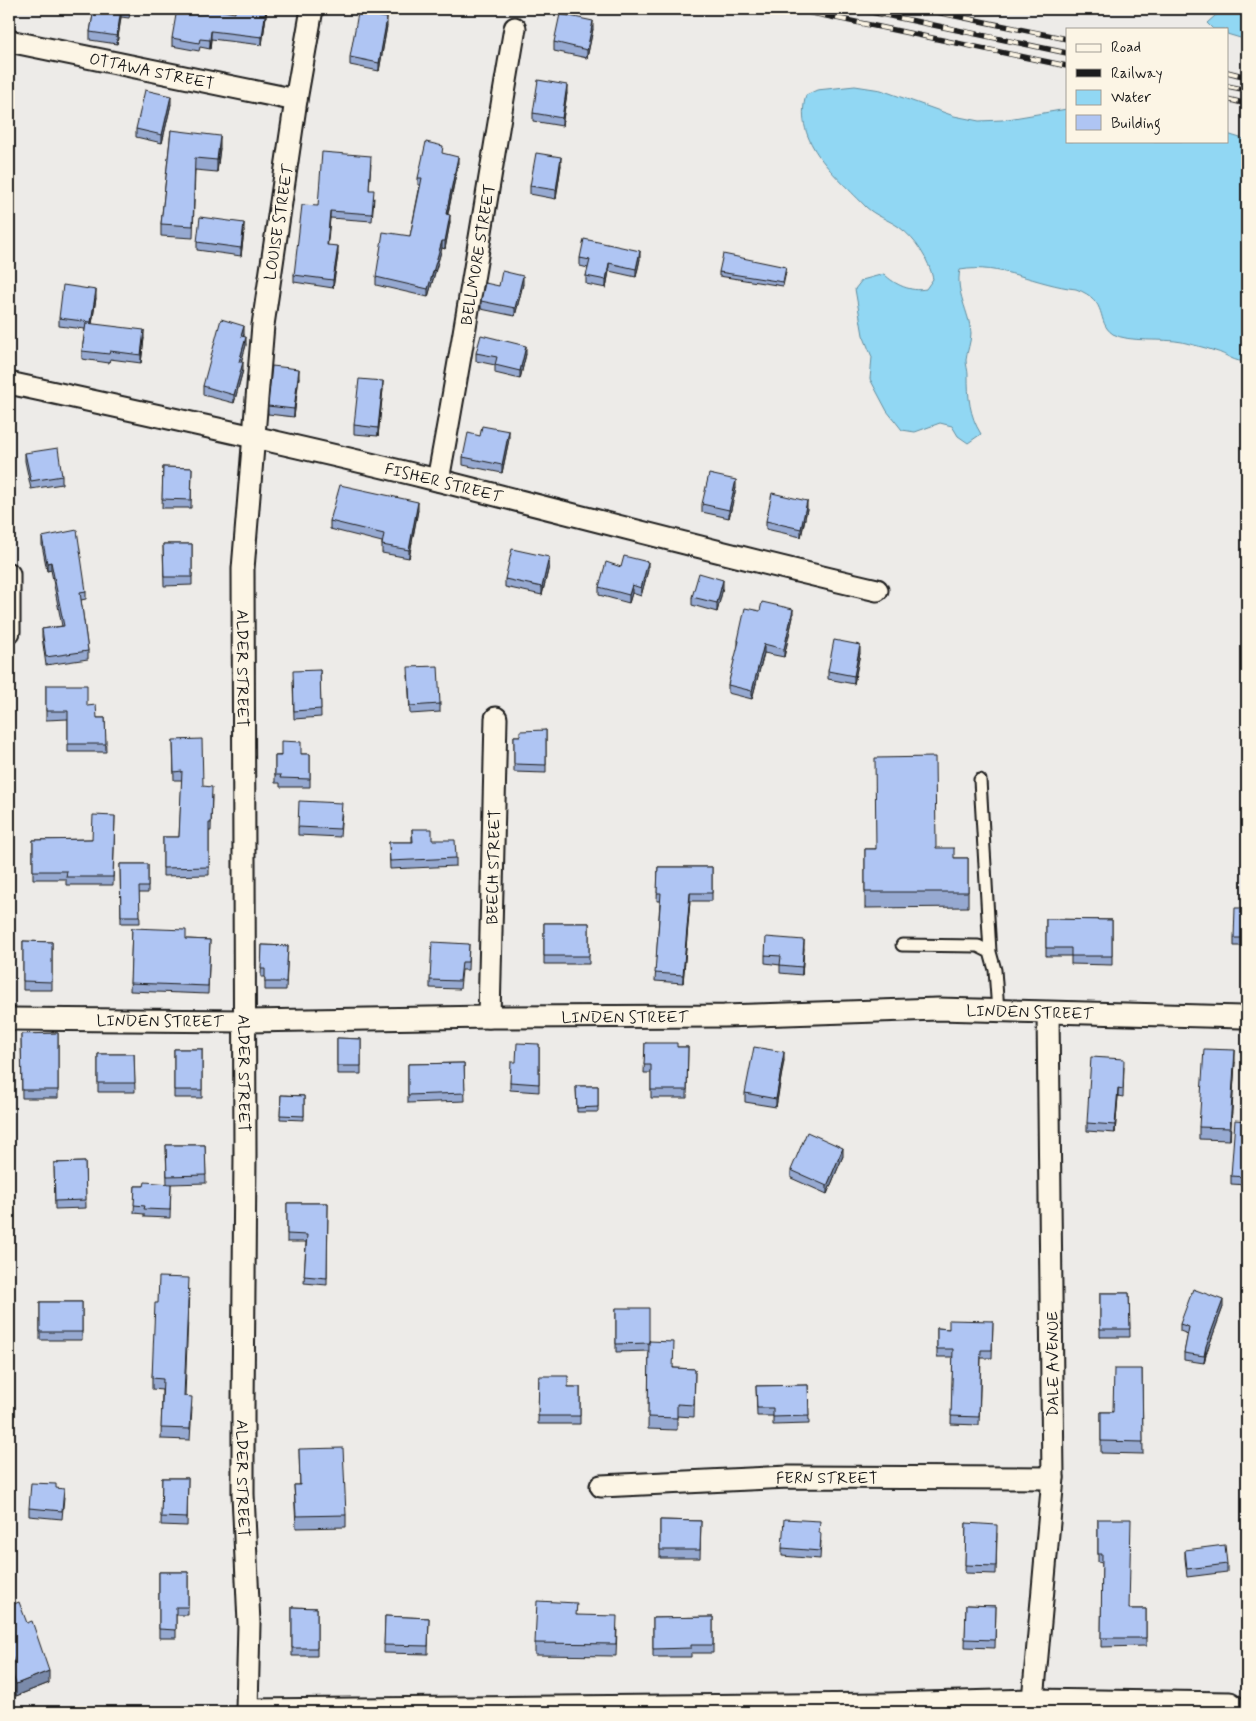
<svg xmlns="http://www.w3.org/2000/svg" width="1256" height="1721" font-family="Mynerve,sans-serif">
  <style>
    .water { fill: #91d7f3; stroke: #628c9d }
    .lines { fill: none; stroke-linecap: round; stroke-linejoin: round }
    .service-casing { stroke: #1c1c1c; stroke-width: 15 }
    .minor-casing { stroke: #1c1c1c; stroke-width: 25 }
    .service { stroke: #fcf5e5; stroke-width: 11 }
    .minor { stroke: #fcf5e5; stroke-width: 21 }
    .rail-casing { stroke: #1c1c1c; stroke-width: 5.5 }
    .rail { stroke: #fcf5e5; stroke-width: 4; stroke-dasharray: 11; stroke-linecap: butt }
    .wall { fill: #96a9d1; stroke: #1c1c1c }
    .shaded-wall { fill: #7a8aaa; stroke: #1c1c1c }
    .building { fill: #afc5f3; stroke: #1c1c1c }
    .labels { text-anchor: middle; stroke-width: 4.5; stroke-linejoin: round; paint-order: stroke }
    .street-label { font-size: 16px; fill: #1c1c1c; stroke: #fcf5e5 }
  </style>
  <rect width="100%" height="100%" fill="#edebe8"/>
  <filter id="ink" filterUnits="userSpaceOnUse"><feTurbulence type="fractalNoise" baseFrequency=".02" numOctaves="2"/><feDisplacementMap in="SourceGraphic" scale="10" xChannelSelector="R" yChannelSelector="G"/><feConvolveMatrix kernelMatrix="1 2 1 2 8 2 1 2 1" color-interpolation-filters="sRGB"/></filter>
  <g filter="url(#ink)">
    <path class="water" d="M1235,9H1247V40L1227,34V29H1213L1207,23L1216,15Z
      M855,86L881,90L954,116L979,121L1002,120L1067,109V141H1227V134L1247,140V361C1234,363 1227,354 1215,351C1204,347 1193,345 1182,342C1163,338 1129,343 1113,334C1095,322 1110,301 1076,289C1037,285 1000,263 960,270C955,292 969,311 971,333C971,342 967,351 966,360C966,365 968,370 968,375C968,396 969,415 981,434L968,443L958,436L952,426L940,423L915,432L902,430L887,411L870,379L872,357L863,335L855,289L862,280L884,274C895,285 911,292 926,289L933,279C929,260 916,239 899,227C889,220 876,216 866,207C837,176 792,143 806,95L817,90Z"/>
    <g class="lines">
      <defs>
        <path id="service" d="M980,780L990,952
          M902,945L978,946L990,952L995,970L998,1011"/>
        <g id="minor">
          <path id="s1" d="M312,9L296,100L263,325L243,569L245,1154L243,1408V1494L249,1623L247,1710L886,1704L1033,1700L1230,1703L1242,1712"/>
          <path id="s2" d="M9,41L296,100"/>
          <path id="s3" d="M9,383C152,414 295,445 437,480C584,517 730,556 877,590"/>
          <path id="s4" d="M438,480C466,330 489,179 515,28"/>
          <path d="M9,574V632"/>
          <path id="s5" d="M489,1017L496,718"/>
          <path id="s6" d="M9,1019L244,1021L489,1017L724,1016L938,1009L1242,1017"/>
          <path id="s7" d="M601,1486L789,1477L1053,1478"/>
          <path d="M1028,1712L1033,1700L1053,1478L1048,1013"/>
        </g>
      </defs>
      <use href="#service" class="service-casing"/>
      <use href="#minor" class="minor-casing"/>
      <use href="#service" class="service"/>
      <use href="#minor" class="minor"/>
      <defs>
        <path id="rail" d="M793,9L1067,66
          M857,9L1067,53
          M922,9L1067,39
          M1227,72L1247,77
          M1227,86L1247,90
          M1227,99L1247,104"/>
      </defs>
      <use href="#rail" class="rail-casing"/>
      <use href="#rail" class="rail"/>
    </g>
    <path class="wall" d="M94,9H131L129,18L121,17L117,44L90,40V32Z
      M267,9L262,45L211,39L210,49L200,47L199,51L172,46V38L235,13Z
      M387,26L379,71L350,65V57Z
      M593,29L587,58L554,51V42Z
      M567,93L562,126L533,121V113Z
      M171,104L162,143L136,137V129Z
      M171,130L220,148L217,172L195,170L193,238L161,236V224Z
      M443,154L458,164L448,214L450,222L445,249L442,248L428,297L376,285V277L410,236L420,185H418V178Z
      M371,164L369,190L374,198L372,221L330,218L327,245L338,254L333,288L294,282V275L318,206Z
      M561,165L556,199L530,194V186Z
      M244,231L241,256L197,250V242Z
      M580,258L640,259L636,277L609,271L606,288L586,284V276L588,268L580,266Z
      M719,272H786L783,286L719,276Z
      M523,284L515,316L481,309V301L499,286Z
      M96,298L92,324L144,338L141,363L110,359L109,363L82,359V351L85,329L59,326V318Z
      M244,334V336L246,345L241,362L243,370L234,403L203,395V386Z
      M476,353L526,354L520,379L495,373V365L476,361Z
      M299,377L294,417L268,414V406Z
      M383,389L378,436L354,434V425Z
      M480,436L509,439L502,473L463,465V457Z
      M25,453L62,476V484L31,489L25,461Z
      M163,467L192,468L191,508H162Z
      M736,488L729,518L702,512V504Z
      M807,509L801,537L766,529V521Z
      M418,510L409,558L382,553V542L330,529V521Z
      M42,537L86,591V599L81,600L88,651V659L46,665L42,637V629L62,626L51,570L47,571L42,545Z
      M163,544H192V585L164,586Z
      M549,566L542,595L505,587V579Z
      M621,567L648,570L641,596L632,593L629,603L599,595V587Z
      M723,588L717,612L692,605V597Z
      M793,617L784,657L764,653L752,699L728,693V685L738,648V640Z
      M860,653L854,684L828,679V671Z
      M320,670L321,717L294,719L293,679Z
      M408,675L440,704V712L410,714Z
      M46,685L87,706L97,718H105L106,752H68V719L46,720Z
      M546,730V773L514,772V736H520Z
      M173,740L203,786L212,795L211,831H209V875L163,876V837H179L182,780H174Z
      M301,754H310V787H280V783H275V756Z
      M342,811L340,837L298,835V827Z
      M115,816L113,885H66V879H33V840L92,839Z
      M412,829L432,840L456,858V866L390,869L389,842H412Z
      M936,848L954,858H968V907L865,908V849Z
      M120,864H148V893H139L140,923H121Z
      M658,867H712V901H690L683,983L655,981L660,901H657Z
      M1247,908V946H1234V938Z
      M1046,919L1112,920V965L1071,964V956H1046Z
      M544,923H589V964H544Z
      M132,928L186,939L210,940L208,994L130,991Z
      M23,941L52,942V990H23Z
      M469,944L468,970H462L460,989L430,988V980Z
      M262,945L288,946L286,990H265V977H261Z
      M804,948L802,975L780,973V965L765,963V955Z
      M58,1033V1098H22L21,1034Z
      M337,1038L361,1039V1074H337Z
      M645,1043L677,1047H688L687,1098H651V1073H644Z
      M539,1044V1092L510,1090V1082L516,1062Z
      M174,1049H202V1098H174Z
      M98,1054H134L135,1092H98Z
      M784,1060L776,1107L745,1102V1093Z
      M1235,1062L1230,1140L1199,1139V1127Z
      M464,1063L465,1101L408,1103V1064Z
      M1124,1067L1123,1097L1118,1096L1115,1133L1087,1131V1123Z
      M576,1086H598V1112H577Z
      M281,1095L304,1096V1120L280,1119Z
      M1247,1121V1185L1231,1184V1176Z
      M166,1145H205L206,1183L171,1184L170,1218L144,1217V1214L134,1213L135,1186H144L167,1184Z
      M843,1156L827,1194L791,1178V1170Z
      M85,1162L86,1208L55,1209L54,1163Z
      M287,1203H328L327,1285L304,1283L306,1242H287Z
      M189,1289L185,1396L192,1408L190,1440L161,1439L162,1390L152,1389V1378L158,1303Z
      M1100,1293H1129L1130,1337H1100Z
      M40,1302H82V1340H40Z
      M1223,1307L1206,1354L1204,1363L1184,1360V1353L1188,1334L1180,1331V1324Z
      M616,1308L650,1341L674,1368L695,1369L694,1417L677,1416V1430L648,1429L649,1351L616,1352Z
      M993,1321L992,1358H981L979,1425L951,1424L953,1357H937V1328L949,1329Z
      M1142,1369L1143,1454L1101,1453V1412H1113Z
      M539,1376L568,1387H580V1424H538Z
      M808,1385L809,1424L773,1425V1416H757L756,1386Z
      M299,1449L346,1515V1527L296,1528L294,1485H300Z
      M162,1478H188L187,1526L161,1525Z
      M56,1488L64,1497L62,1519L29,1516V1508Z
      M1098,1519L1129,1609H1146V1646L1101,1647L1102,1563L1098,1562Z
      M660,1520L701,1521L700,1558H660Z
      M966,1523L997,1533L996,1574L965,1573Z
      M821,1541L820,1559L782,1556V1548Z
      M1185,1550L1227,1564V1572L1187,1577L1185,1558Z
      M159,1572H188V1615H176V1638H159Z
      M966,1605L996,1606L995,1648L965,1647Z
      M9,1606L49,1683L16,1696L9,1676L10,1664L9,1662Z
      M292,1607L317,1608V1656H292Z
      M577,1615L617,1628L616,1656L535,1655V1643Z
      M385,1616L429,1618L428,1654L384,1653Z
      M713,1617V1653H691V1657H653V1618Z"/>
    <path class="shaded-wall" d="M121,9V17L117,44V36Z
      M266,9H267L262,45V37Z
      M387,18V26L379,71V63Z
      M593,21V29L587,58V50Z
      M211,31V39L210,49V40Z
      M567,85V93L562,126V118Z
      M171,96V104L162,143V135Z
      M220,136V148L217,172V160Z
      M458,157V164L446,221V214Z
      M561,157V165L556,199V190Z
      M330,211V218L327,252V245Z
      M450,215V222L445,249V241Z
      M244,223V231L241,256V248Z
      M442,241V248L428,297V289Z
      M338,246V254L333,288V280Z
      M640,251V259L636,277V269Z
      M609,263V271L606,288V280Z
      M523,276V284L515,316V308Z
      M96,290V298L91,330V322Z
      M244,326V334L241,344V336Z
      M144,330V338L141,363V355Z
      M246,337V345L239,370V362Z
      M526,346V354L520,379V371Z
      M243,362V370L234,403V395Z
      M299,369V377L294,417V409Z
      M383,381V389L378,436V428Z
      M509,431V439L502,473V465Z
      M736,480V488L729,518V510Z
      M807,501V509L801,537V529Z
      M418,502V510L409,558V550Z
      M549,557V566L542,595V587Z
      M51,562V570L47,571V563Z
      M648,562V570L641,596V588Z
      M723,580V588L717,612V603Z
      M632,585V593L629,603V595Z
      M793,609V617L784,657V649Z
      M764,644V653L752,699V691Z
      M860,645V653L854,684V676Z
      M690,893V901L683,983V975Z
      M804,940V948L802,975V967Z
      M1235,1050V1062L1230,1140V1128Z
      M784,1052V1060L776,1107V1099Z
      M1118,1088V1096L1115,1133V1125Z
      M843,1148V1156L827,1194V1186Z
      M1223,1300V1307L1206,1354L1204,1363L1206,1346Z
      M49,1671V1683L16,1696V1684Z"/>
    <path class="building" d="M94,9H129V10L121,9L117,36L90,32Z
      M177,9H211L235,13V9H266L262,37L211,31L210,40L200,39L199,43L172,38Z
      M358,13L387,18L379,63L350,57Z
      M560,14L593,21L587,50L554,42Z
      M538,80L567,85L562,118L533,113Z
      M145,90L171,96L162,135L136,129Z
      M171,130L220,136L217,160L195,158L193,226L161,224Z
      M426,142L443,146L442,153L458,157L446,214L450,215L445,241H442L428,289L376,277L383,232L410,236L422,178H418Z
      M322,152L371,156L369,190H374L372,214L330,211L327,245L338,246L333,280L294,275L302,205L318,206Z
      M536,153L561,157L556,190L530,186Z
      M200,217L244,223L241,248L197,242Z
      M584,239L640,251L636,269L609,263L606,280L586,276L590,260L580,258Z
      M723,254L786,267L783,282L719,272Z
      M502,271L523,276L515,308L481,301L485,283L499,286Z
      M63,285L96,290L91,322L59,318Z
      M221,319L244,326L241,336L246,337L239,362H243L234,395L203,386Z
      M86,323L144,330L141,355L110,351L109,354L82,351Z
      M481,335L526,346L520,371L495,365L497,357L476,353Z
      M272,366L299,369L294,409L268,406Z
      M359,379L383,381L378,428L354,425Z
      M482,426L509,431L502,465L463,457L468,433L480,436Z
      M58,448L62,476L31,481L25,453Z
      M163,467L192,468L191,500L162,499Z
      M709,474L736,480L729,510L702,504Z
      M340,485L418,502L409,550L382,545L384,534L330,521Z
      M772,493L807,501L801,529L766,521Z
      M77,530L86,591L80,592L88,651L46,657L42,629L64,626L51,562L47,563L42,537Z
      M163,544H192V577H164Z
      M512,549L549,557L542,587L505,579Z
      M624,556L648,562L641,588L632,585L629,595L599,587L606,562L621,567Z
      M699,573L723,580L717,603L692,597Z
      M762,602L793,609L784,649L764,644L752,691L728,685L739,641L738,640L745,608L760,611Z
      M834,640L860,645L854,676L828,671Z
      M438,666L440,704L410,706L408,667Z
      M320,670L321,709L294,711L293,671Z
      M46,685H87V706L96,705L97,718H105L106,744H68V711H46Z
      M546,730V765L514,764V736H520V731Z
      M202,739L203,786L212,787L211,823H209V867L163,868V837H179L182,771L174,772L173,740Z
      M281,741L301,742V754H310V779L280,778L281,775H275V756H281Z
      M935,757L936,848H954V858H968V892H865V849H876L875,758Z
      M299,801L342,803L340,829L298,827Z
      M93,815L115,816L113,877H66L67,871H33V840L92,839Z
      M412,829H432V840H455L456,858L390,861L389,842H413Z
      M120,864H148V887H139L140,916H121Z
      M658,867H712V893H690L683,975L655,973L661,893H657Z
      M1235,908H1247V938H1234Z
      M1046,919L1112,920V956H1071V948H1046Z
      M544,923H589V956H544Z
      M132,928L186,930V939L210,940L208,986L130,983Z
      M766,937L804,940L802,967L780,965L781,956L765,955Z
      M23,941L52,942V982L23,981Z
      M432,942L469,944L468,962H462L460,981L430,980Z
      M262,945L288,946L286,982H265V969H261Z
      M58,1033V1090H22L21,1034Z
      M337,1038L361,1039V1066H337Z
      M517,1043L539,1044V1084L510,1082L511,1062H516Z
      M645,1043H677V1047H688L687,1090H651V1065H644Z
      M754,1047L784,1052L776,1099L745,1093Z
      M174,1049H202V1090H174Z
      M1204,1049L1235,1050L1230,1128L1199,1127Z
      M98,1054H134L135,1083H98Z
      M1091,1057L1124,1059L1123,1089L1118,1088L1115,1125L1087,1123Z
      M464,1063L465,1093L408,1095V1064Z
      M576,1086H598V1107L577,1108Z
      M281,1095L304,1096V1116L280,1115Z
      M1235,1120L1247,1121V1177L1231,1176Z
      M807,1132L843,1148L827,1186L791,1170Z
      M166,1145H205L206,1175L167,1176Z
      M85,1162L86,1200L55,1201L54,1163Z
      M145,1182L171,1184L170,1210L144,1209L145,1206L134,1205L135,1186H144Z
      M287,1203H328L327,1278L304,1276L307,1235L287,1234Z
      M159,1277L189,1278L184,1396L192,1397L190,1429L161,1428L163,1379L152,1378L155,1303H158Z
      M1193,1289L1223,1300L1206,1346L1204,1356L1184,1353L1189,1327L1180,1324Z
      M1100,1293H1129L1130,1329H1100Z
      M40,1302H82V1332H40Z
      M616,1308H649V1343L616,1344Z
      M949,1320L993,1321L992,1350H981L979,1417L951,1416L953,1349H937V1328L949,1329Z
      M649,1341L674,1342L673,1368L695,1369L694,1405L677,1404V1418L648,1417Z
      M1114,1369H1142L1143,1442L1101,1441V1412H1113Z
      M539,1376H568V1387H580V1416H538Z
      M808,1385L809,1416L773,1417V1408H757L756,1386Z
      M343,1448L346,1515L296,1516L294,1485H300L299,1449Z
      M162,1478H188L187,1518L161,1517Z
      M31,1483L56,1484V1488L64,1489L62,1511L29,1508Z
      M784,1519L820,1521L819,1533H821L820,1551L782,1548Z
      M1098,1519H1131L1129,1609H1146V1638H1101L1102,1554H1098Z
      M660,1520L701,1521L700,1550H660Z
      M966,1523L997,1525L996,1566L965,1565Z
      M1225,1545L1227,1564L1187,1569L1185,1550Z
      M159,1572H188V1607H176V1630L159,1629Z
      M537,1601L577,1603L576,1615L617,1616L616,1644L535,1643Z
      M19,1602L27,1623L32,1621L49,1671L16,1684L9,1664L14,1663L9,1650V1606Z
      M966,1605L996,1606L995,1640L965,1639Z
      M292,1607L317,1608V1648H292Z
      M385,1616L429,1618L428,1646L384,1645Z
      M713,1617V1645H691V1648L653,1649V1618Z"/>
  </g>
  <g class="labels">
    <g class="street-label">
      <text dy="6" stroke="none"><textPath href="#s2" startOffset="146">OTTAWA STREET</textPath></text>
      <text transform="translate(278 222) rotate(-81)" y="6">LOUISE STREET</text>
      <text dy="6" stroke="none"><textPath href="#s4" startOffset="229">BELLMORE STREET</textPath></text>
      <text dy="6" stroke="none"><textPath href="#s3" startOffset="446">FISHER STREET</textPath></text>
      <text dy="6" stroke="none"><textPath href="#s1" startOffset="664">ALDER STREET</textPath></text>
      <text dy="6" stroke="none"><textPath href="#s5" startOffset="150">BEECH STREET</textPath></text>
      <text dy="6" stroke="none"><textPath href="#s6" startOffset="1021">LINDEN STREET</textPath></text>
      <text dy="6" stroke="none"><textPath href="#s6" startOffset="616">LINDEN STREET</textPath></text>
      <text dy="6" stroke="none"><textPath href="#s6" startOffset="151">LINDEN STREET</textPath></text>
      <text dy="6" stroke="none"><textPath href="#s1" startOffset="1069">ALDER STREET</textPath></text>
      <text transform="translate(1052 1364) rotate(-90)" y="6">DALE AVENUE</text>
      <text dy="6" stroke="none"><textPath href="#s1" startOffset="1474">ALDER STREET</textPath></text>
      <text dy="6" stroke="none"><textPath href="#s7" startOffset="226">FERN STREET</textPath></text>
    </g>
  </g>
  <rect width="1256" height="1721" fill="none" stroke="#fcf5e5" stroke-width="30"/>
  <rect x="15" y="15" width="1226" height="1691" fill="none" stroke="#1c1c1c" stroke-width="2" filter="url(#ink)"/>
  <rect x="1066" y="28" width="162" height="115" fill="#fcf5e5" stroke="#a29e95"/>
  <rect x="1076" y="44" width="25" height="8" fill="#fcf5e5" stroke="#a29e95"/>
  <text x="1111" y="52" font-size="15" fill="#1c1c1c">Road</text>
  <rect x="1076" y="69" width="25" height="8" fill="#1c1c1c" stroke="#a29e95"/>
  <text x="1111" y="78" font-size="15" fill="#1c1c1c">Railway</text>
  <rect x="1076" y="90" width="25" height="15" fill="#91d7f3" stroke="#a29e95"/>
  <text x="1111" y="102" font-size="15" fill="#1c1c1c">Water</text>
  <rect x="1076" y="115" width="25" height="15" fill="#afc5f3" stroke="#a29e95"/>
  <text x="1111" y="128" font-size="15" fill="#1c1c1c">Building</text>
</svg>
